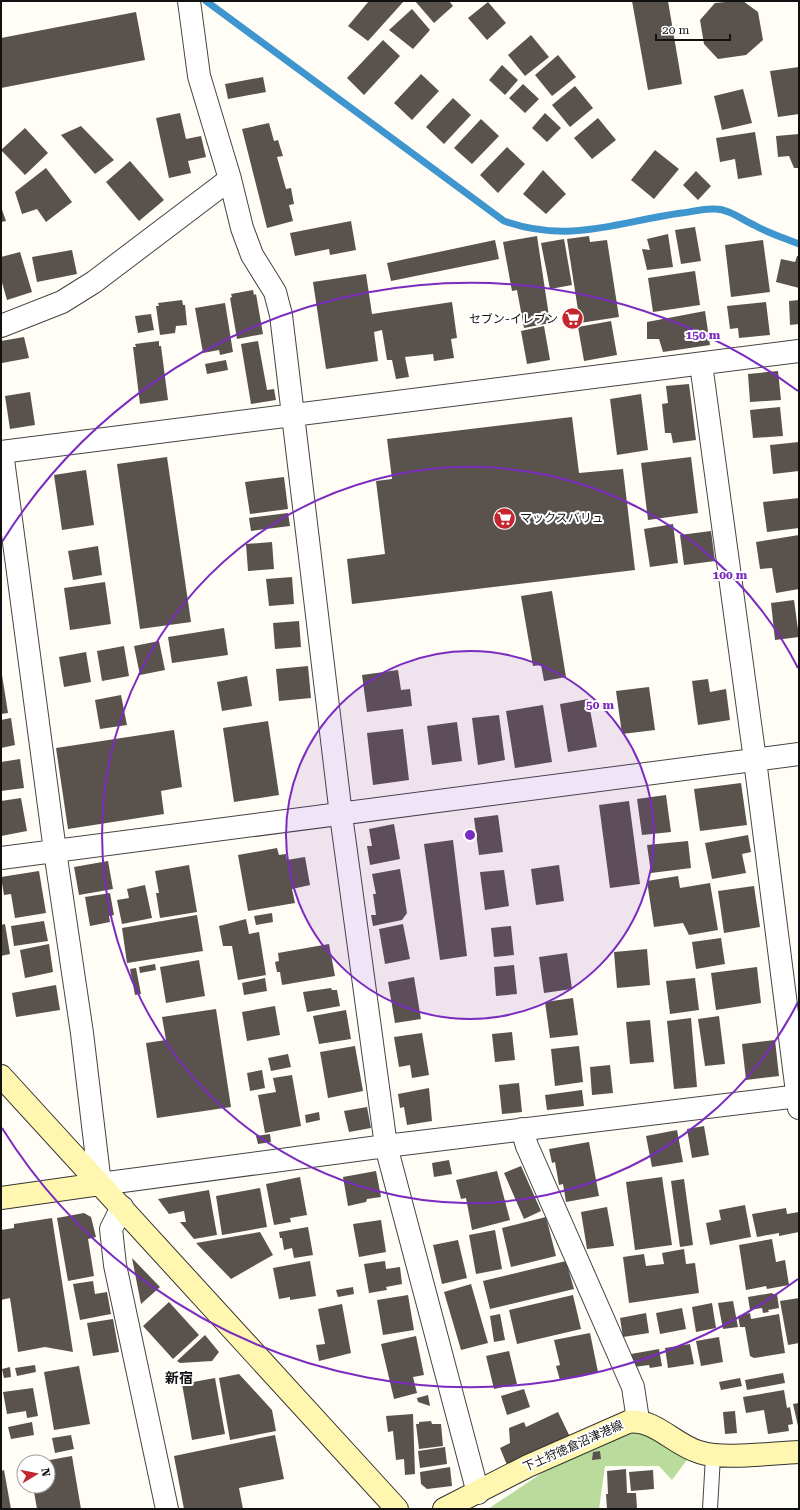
<svg xmlns="http://www.w3.org/2000/svg" width="800" height="1510" font-family="'Roboto Serif','Noto Sans JP',serif">
  <style>
    .forest { fill: #b9dc9c }
    .lines { fill: none; stroke-linecap: round; stroke-linejoin: round }
    .stream { stroke: #3f96cf; stroke-width: 7 }
    .building { fill: #5a524d }
    .lane-casing { stroke: #444; stroke-width: 16 }
    .street-casing { stroke: #444; stroke-width: 24 }
    .secondary-casing { stroke: #333; stroke-width: 24 }
    .lane { stroke: #fff; stroke-width: 14 }
    .street { stroke: #fff; stroke-width: 22 }
    .secondary { stroke: #fff6b0; stroke-width: 22 }
    .ring { fill: none; stroke: #7b2cbf; stroke-width: 2 }
    .labels { text-anchor: middle; stroke-width: 4; stroke-linejoin: round; paint-order: stroke }
    .poi-label { font-size: 12px; fill: #111; stroke: #fff; text-anchor: end }
    .street-label { font-size: 12px; fill: #111; stroke: #fff }
    .quarter-label { font-size: 14px; font-weight: bold; fill: #111; stroke: #fff }
    .centre { fill: #7b2cbf; stroke: #fff; stroke-width: 2 }
    .ring-label { font-size: 12px; text-anchor: middle; font-weight: bold; fill: #7b2cbf; stroke: #fff; stroke-width: 4; stroke-linejoin: round; paint-order: stroke }
  </style>
  <rect width="100%" height="100%" fill="#fffdf5"/>
  <path class="forest" d="M633,1427L690,1456L672,1480L659,1466H605L599,1509H488L548,1469Z"/>
  <g class="lines">
    <path class="stream" d="M206,1L504,221C569,244 617,222 681,213C692,212 704,208 715,209C729,209 741,219 754,225C768,233 784,238 799,244"/>
  </g>
  <path class="building" d="M369,1H404L368,41L348,26Z
    M415,1H449L453,6L434,23Z
    M632,1H668L682,84L648,90Z
    M736,1H743L758,12L763,40L746,55L718,59L704,44L700,20L715,3Z
    M488,2L506,23L487,40L468,18Z
    M412,9L430,30L413,49L389,30Z
    M136,12L145,60L1,88V38Z
    M531,35L549,57L525,76L508,55Z
    M383,40L400,56L364,95L347,78Z
    M558,55L576,77L552,96L535,75Z
    M502,65L518,80L505,95L489,80Z
    M799,67V114L778,117L770,71Z
    M421,74L439,91L412,120L394,103Z
    M263,77L266,92L228,99L225,84Z
    M523,84L539,99L525,113L509,98Z
    M575,86L593,108L570,127L552,105Z
    M743,89L752,123L722,130L714,96Z
    M453,98L471,115L444,144L426,127Z
    M180,113L186,139L201,136L206,157L188,161L191,173L169,178L156,118Z
    M545,113L561,128L547,142L532,128Z
    M598,118L616,140L592,159L574,138Z
    M481,119L499,136L472,164L454,148Z
    M269,123L274,141L278,140L283,156L277,157L286,189L291,188L294,204L289,205L293,221L267,228L242,129Z
    M81,126L114,160L95,174L61,135Z
    M25,128L48,153L25,175L1,150Z
    M755,132L762,175L738,179L735,159L720,162L716,138Z
    M799,134V168H794L789,156L778,157L776,136Z
    M507,147L525,164L498,193L480,175Z
    M655,150L679,169L654,199L631,180Z
    M130,161L164,200L139,221L106,182Z
    M46,168L72,202L46,222L37,209L22,214L15,192Z
    M543,170L566,194L546,214L523,194Z
    M696,171L711,186L698,200L683,185Z
    M1,207L6,221L1,222Z
    M351,221L356,250L330,255L329,249L295,256L290,233Z
    M695,227L701,261L681,264L675,230Z
    M668,234L673,267L647,270L642,249L650,250L647,239Z
    M537,236L550,323L524,328L517,290L512,291L503,242Z
    M589,236L590,242L607,240L619,317L580,323L567,239Z
    M564,239L572,285L550,289L541,243Z
    M495,240L499,259L391,281L387,263Z
    M763,240L770,292L731,297L725,245Z
    M72,250L77,274L37,282L32,257Z
    M20,252L32,292L7,300L1,279V257Z
    M797,256H799V288L776,282L781,259L795,262Z
    M695,271L700,305L653,312L648,278Z
    M366,274L372,314L452,302L457,338L451,339L454,358L434,361L433,354L405,357L409,377L396,379L392,360H387L382,330L374,332L378,361L326,369L313,282Z
    M253,290L254,295L256,294L263,334L237,339L230,298L232,297L231,294Z
    M182,300L183,305H185L187,325L176,326L175,333L160,335L156,306H159L158,303Z
    M799,300V324L790,325L789,301Z
    M766,302L770,335L739,338L738,328L730,329L727,306Z
    M225,303L233,352L220,355L219,350L203,353L195,308Z
    M705,311L710,345L663,352L659,339H647V322Z
    M151,314L154,330L138,333L135,316Z
    M611,321L617,355L584,361L578,327Z
    M544,326L550,360L527,364L521,331Z
    M24,337L29,358L2,363L1,341Z
    M159,341V346H161L168,400L140,404L133,347H136L135,344Z
    M258,341L267,390L274,389L276,400L251,404L241,344Z
    M226,360L228,370L207,374L205,364Z
    M778,371L781,400L750,402L748,374Z
    M689,384L696,440L673,443L671,433H665L662,404L668,403L666,386Z
    M30,392L35,425L10,429L5,396Z
    M641,394L648,450L617,455L610,399Z
    M780,407L783,436L753,438L750,410Z
    M572,417L579,473L623,469L635,570L352,604L347,559L385,554L376,481L392,479L387,439Z
    M799,442V471L773,474L770,445Z
    M167,457L191,622L140,629L117,464Z
    M691,457L698,513L648,520L641,463Z
    M86,470L94,525L62,530L54,475Z
    M284,477L288,509L250,514L245,482Z
    M799,498V528L767,532L763,502Z
    M288,513L290,526L251,531L249,518Z
    M673,524L678,563L650,567L644,529Z
    M711,531L715,561L684,565L680,535Z
    M799,535V589L776,593L772,568L760,569L756,542Z
    M272,542L274,569L248,571L246,544Z
    M98,546L102,575L73,580L68,551Z
    M292,577L294,604L269,606L266,579Z
    M105,582L111,624L70,630L64,588Z
    M552,591L566,677L544,681L541,665L533,666L521,596Z
    M794,600L799,637L775,640L771,603Z
    M299,621L301,647L275,649L273,623Z
    M224,628L228,655L172,663L168,637Z
    M159,641L165,670L140,675L134,646Z
    M124,646L129,676L102,681L97,651Z
    M86,652L91,682L64,687L59,657Z
    M308,666L311,698L279,701L276,669Z
    M398,670L401,690L410,689L412,706L367,712L362,675Z
    M2,675L8,713L1,714V676Z
    M247,676L252,706L222,711L217,682Z
    M708,679L710,692L726,689L730,720L698,725L692,681Z
    M649,687L655,730L622,734L616,691Z
    M121,695L127,725L100,729L95,700Z
    M588,699L597,747L568,752L560,704Z
    M543,705L552,762L515,768L506,711Z
    M499,715L505,760L478,765L472,718Z
    M11,718L15,745L1,748V720Z
    M268,721L279,795L234,802L223,728Z
    M457,722L462,761L432,765L427,726Z
    M403,729L409,780L373,785L367,733Z
    M174,730L182,787L161,791L164,814L68,829L56,748Z
    M20,759L24,788L1,791V762Z
    M741,783L747,825L700,831L694,789Z
    M666,795L671,832L642,835L637,799Z
    M21,798L27,831L1,836V801Z
    M629,801L640,884L610,888L599,805Z
    M498,815L503,852L479,855L474,818Z
    M394,824L400,859L370,865L367,846H372L369,829Z
    M748,835L751,852L742,854L746,873L712,879L705,843Z
    M453,840L467,956L440,960L424,844Z
    M688,841L691,868L651,873L647,845Z
    M277,848L279,855L286,854L287,860L305,857L310,885L292,889L295,903L248,911L238,855Z
    M108,861L113,889L79,895L74,867Z
    M189,865L197,912L160,918L156,893H159L155,871Z
    M559,865L564,901L536,905L531,869Z
    M400,869L407,913L402,920L373,926L371,915H376L373,894H376L372,874Z
    M504,870L509,906L485,910L480,872Z
    M39,871L46,913L15,918L11,894L4,895L1,877Z
    M678,876L680,888L710,883L718,930L689,935L683,923L654,927L647,881Z
    M145,885L152,918L122,924L117,900L129,898L127,889Z
    M754,886L760,927L724,933L718,891Z
    M110,893L114,915L109,916L110,922L90,926L85,897Z
    M272,913L273,922L256,925L254,916Z
    M197,915L203,951L127,963L122,928Z
    M246,919L249,934L259,932L266,975L238,980L232,946H223L219,926Z
    M44,921L48,941L14,946L11,926Z
    M5,924L10,954L1,956V925Z
    M403,924L410,959L385,964L379,929Z
    M511,926L514,955L494,957L491,928Z
    M721,938L725,964L696,969L692,942Z
    M49,944L53,972L25,978L20,950Z
    M329,944L335,976L282,985L280,972H277L275,962L279,961L278,953Z
    M647,949L650,985L617,988L614,952Z
    M567,953L572,989L544,993L539,957Z
    M199,960L205,996L166,1003L160,967Z
    M155,964L156,970L140,973L139,967Z
    M514,965L517,994L496,996L494,967Z
    M757,967L761,1003L716,1010L711,973Z
    M136,968L141,994L135,995L130,969Z
    M414,977L421,1019L395,1023L388,982Z
    M265,978L267,991L244,995L242,983Z
    M695,978L699,1010L670,1014L666,981Z
    M56,985L60,1010L16,1017L12,993Z
    M331,988L332,990H337L340,1006L307,1012L303,992Z
    M573,998L578,1035L550,1038L545,1002Z
    M275,1006L280,1035L247,1041L242,1012Z
    M216,1009L231,1107L157,1118L146,1043L166,1040L162,1017Z
    M346,1010L351,1039L319,1044L313,1016Z
    M719,1016L725,1064L705,1066L698,1019Z
    M691,1018L697,1087L674,1089L667,1021Z
    M650,1020L654,1062L630,1064L626,1022Z
    M512,1032L515,1060L495,1062L492,1034Z
    M422,1033L429,1075L412,1078L410,1065L399,1067L394,1037Z
    M775,1040L779,1076L746,1080L742,1044Z
    M355,1046L363,1091L328,1098L320,1052Z
    M579,1046L583,1082L555,1086L551,1049Z
    M288,1054L291,1067L271,1071L268,1058Z
    M610,1065L613,1093L592,1095L590,1067Z
    M262,1070L265,1088L250,1091L247,1073Z
    M292,1075L301,1126L265,1133L258,1095L276,1092L273,1078Z
    M519,1083L522,1112L502,1114L499,1085Z
    M429,1088L432,1121L407,1125L404,1107L400,1108L398,1094Z
    M582,1090L584,1106L547,1110L545,1095Z
    M367,1107L371,1128L349,1132L344,1111Z
    M319,1112L320,1120L306,1123L305,1115Z
    M704,1126L709,1155L692,1158L687,1129Z
    M677,1130L683,1162L652,1167L646,1136Z
    M270,1134L271,1142L258,1144L256,1136Z
    M589,1142L599,1196L566,1202L563,1184L559,1185L555,1162L552,1163L549,1149Z
    M449,1160L452,1174L434,1177L432,1163Z
    M521,1166L541,1211L524,1219L504,1173Z
    M376,1171L381,1197L367,1199L366,1202L348,1206L343,1177Z
    M497,1171L510,1220L472,1230L466,1198L461,1199L456,1180Z
    M300,1177L307,1215L290,1218L291,1222L274,1225L266,1184Z
    M662,1177L672,1245L635,1250L626,1182Z
    M684,1179L693,1245L680,1247L671,1181Z
    M260,1188L267,1227L222,1235L216,1196Z
    M209,1190L217,1235L194,1239L180,1222H186L184,1211L169,1214L158,1199Z
    M745,1205L751,1237L710,1245L706,1223L721,1220L719,1210Z
    M607,1207L614,1246L587,1249L581,1212Z
    M786,1208L787,1214L799,1212V1232L779,1236V1233L757,1237L752,1214Z
    M84,1213L91,1217L96,1237L88,1239L94,1276L68,1281L57,1218Z
    M546,1217L556,1256L511,1267L502,1228Z
    M52,1218L73,1352L45,1347L18,1352L10,1298L1,1300V1230L14,1228V1224Z
    M381,1220L386,1252L359,1257L353,1224Z
    M308,1227L313,1255L294,1258L292,1248L284,1250L282,1238H280L279,1232Z
    M495,1230L502,1269L476,1274L469,1235Z
    M260,1232L273,1255L231,1279L196,1243Z
    M772,1239L776,1262L785,1260L789,1285L767,1289L766,1286L746,1290L739,1245Z
    M458,1240L467,1278L442,1284L433,1245Z
    M684,1249L686,1264L695,1263L699,1293L629,1303L623,1257L644,1254L646,1266L664,1264L662,1253Z
    M132,1258L160,1287L141,1304Z
    M310,1261L316,1296L290,1300V1297L279,1299L273,1268Z
    M385,1261L386,1269L400,1267L402,1284L386,1287L387,1290L369,1293L364,1264Z
    M566,1261L574,1289L490,1309L483,1281Z
    M93,1281L95,1294L107,1292L111,1314L80,1320L73,1284Z
    M471,1284L488,1343L461,1350L444,1292Z
    M353,1287L354,1294L338,1297L336,1290Z
    M772,1293L773,1294H777L779,1308L768,1310L769,1312L763,1313L762,1308L750,1310L748,1297Z
    M408,1295L414,1330L383,1335L377,1300Z
    M573,1295L581,1329L517,1344L509,1310Z
    M799,1298V1343L788,1345L780,1301Z
    M733,1301L738,1327L723,1329L718,1303Z
    M169,1302L199,1335L173,1359L143,1326Z
    M712,1303L716,1328L696,1332L692,1307Z
    M342,1304L351,1353L319,1361L316,1345L325,1344L318,1309Z
    M682,1308L686,1329L660,1334L656,1313Z
    M646,1313L649,1333L623,1337L620,1318Z
    M750,1313L751,1319L779,1314L785,1353L754,1358L750,1356L745,1327H740L738,1316Z
    M500,1314L505,1340L494,1342L490,1316Z
    M113,1319L119,1352L93,1356L87,1323Z
    M590,1333L598,1372L560,1380L556,1366L560,1365L554,1340Z
    M205,1335L219,1352L212,1361L180,1363L177,1361Z
    M416,1336L424,1375L413,1377L417,1393L394,1399L381,1344Z
    M719,1337L723,1362L701,1366L696,1341Z
    M690,1344L694,1364L668,1368L665,1348Z
    M659,1349L662,1366L650,1368L649,1365L634,1367L631,1354Z
    M509,1351L517,1384L494,1389L486,1356Z
    M35,1365L36,1372L17,1376L15,1368Z
    M79,1366L90,1424L54,1430L44,1372Z
    M10,1367L11,1377L4,1378L2,1369Z
    M783,1373L785,1383L747,1390L745,1380Z
    M239,1374L272,1410L276,1431L230,1440L219,1378Z
    M215,1378L225,1434L192,1440L182,1384Z
    M740,1378L742,1386L721,1390L719,1382Z
    M33,1388L38,1416L27,1418L26,1411L7,1414L3,1392Z
    M524,1389L530,1407L507,1415L501,1396Z
    M784,1390L787,1408L790,1407L793,1424L788,1425L789,1431L768,1434L764,1410L746,1413L743,1397Z
    M428,1395L430,1406L418,1402L417,1398Z
    M799,1403V1426H798L793,1404Z
    M735,1411L737,1433L725,1434L723,1412Z
    M558,1412L570,1437L507,1465L500,1448L510,1443L509,1428L524,1422L526,1427Z
    M413,1414L415,1474L405,1475L404,1459L396,1460L393,1431L388,1432L386,1416Z
    M431,1421L432,1424H441L443,1446L419,1449L416,1424H419V1422Z
    M32,1422L34,1435L11,1439L8,1427Z
    M71,1435L74,1449L55,1453L52,1438Z
    M275,1435L284,1479L239,1488L243,1509H184L174,1456Z
    M445,1447L447,1464L420,1468L418,1451Z
    M600,1451L601,1459L592,1460L593,1452Z
    M72,1456L81,1509H37L33,1486H48V1462L44,1461Z
    M450,1467L452,1486L427,1489L421,1484L420,1472Z
    M626,1469L627,1493H636L637,1509H607L606,1494H608L607,1471Z
    M4,1470L11,1509H1V1471Z
    M653,1470L654,1489L631,1491L629,1472Z"/>
  <g class="lines">
    <defs>
      <path id="lane" d="M710,1509L713,1456"/>
      <path id="street" d="M189,1L199,76L230,179L242,228L252,255L275,292L281,315L341,815L386,1146L478,1493
        M1,326L62,302L94,282L230,179
        M701,364L755,760L799,1108
        M1,452L799,351
        M2,452L55,851L82,1033L100,1184L386,1146L799,1096
        M1,858L799,754
        M522,1129L527,1146L633,1387L638,1420
        M122,1207L111,1229L115,1265L167,1509"/>
      <path id="secondary" d="M1,1076L397,1509
        M1,1198L100,1184
        M444,1509L528,1466L628,1422C655,1418 674,1445 699,1452C723,1460 772,1453 799,1452"/>
    </defs>
    <use href="#lane" class="lane-casing"/>
    <use href="#street" class="street-casing"/>
    <use href="#secondary" class="secondary-casing"/>
    <use href="#lane" class="lane"/>
    <use href="#street" class="street"/>
    <use href="#secondary" class="secondary"/>
  </g>
  <circle cx="470" cy="835" r="184" fill="#7b2cbf" fill-opacity=".12"/>
  <g class="ring">
    <circle cx="470" cy="835" r="184"/>
    <path d="M798 1002A368 368 0 1 1 798 668"/>
    <path d="M798 1279A552 552 0 0 1 2 1128M2 542A552 552 0 0 1 798 391"/>
  </g>
  <defs>
    <symbol id="supermarket-disc" viewBox="-11 -11 22 22"><circle r="9.5" fill="#c4262e" stroke="#fff"/><path d="M-6-5.5h2.5l.6 2H6L4.5 2H-2.5L-4.4-4H-6ZM-1.5 3.2a1.3 1.3 0 1 0 .1 0ZM3 3.2a1.3 1.3 0 1 0 .1 0Z" fill="#fff"/></symbol>
  </defs>
  <g fill-rule="evenodd">
    <use href="#supermarket-disc" x="560" y="306" width="25" height="25"/>
    <use href="#supermarket-disc" x="492" y="506" width="25" height="25"/>
  </g>
  <g class="labels">
    <g class="poi-label">
      <text x="558" y="323">セブン-イレブン</text>
      <text x="520" y="522" text-anchor="start">マックスバリュ</text>
    </g>
    <g class="street-label">
      <text transform="translate(573 1446) rotate(-24)" y="4">下土狩徳倉沼津港線</text>
    </g>
    <g class="quarter-label">
      <text x="179" y="1383">新宿</text>
    </g>
  </g>
  <circle cx="470" cy="835" r="6" class="centre"/>
  <g class="ring-label">
    <text x="703" y="339">150 m</text>
    <text x="730" y="579">100 m</text>
    <text x="600" y="709">50 m</text>
  </g>
  <rect width="800" height="1510" fill="none" stroke="#111111" stroke-width="4"/>
  <g transform="translate(36 1474) rotate(80)"><circle r="19" fill="#ffffff" stroke="#a0a0a0"/>
  <path d="M0-3L7 15L0 10L-7 15Z" fill="#c4262e"/>
  <text y="-6" font-size="11" font-weight="bold" text-anchor="middle" fill="#111111">N</text>
  </g>
  <path d="M656 34v6h74v-6" fill="none" stroke="#111111" stroke-width="2"/>
  <text x="662" y="34" font-size="12" fill="#111111" stroke="#ffffff" stroke-width="3" paint-order="stroke">20 m</text>
</svg>
